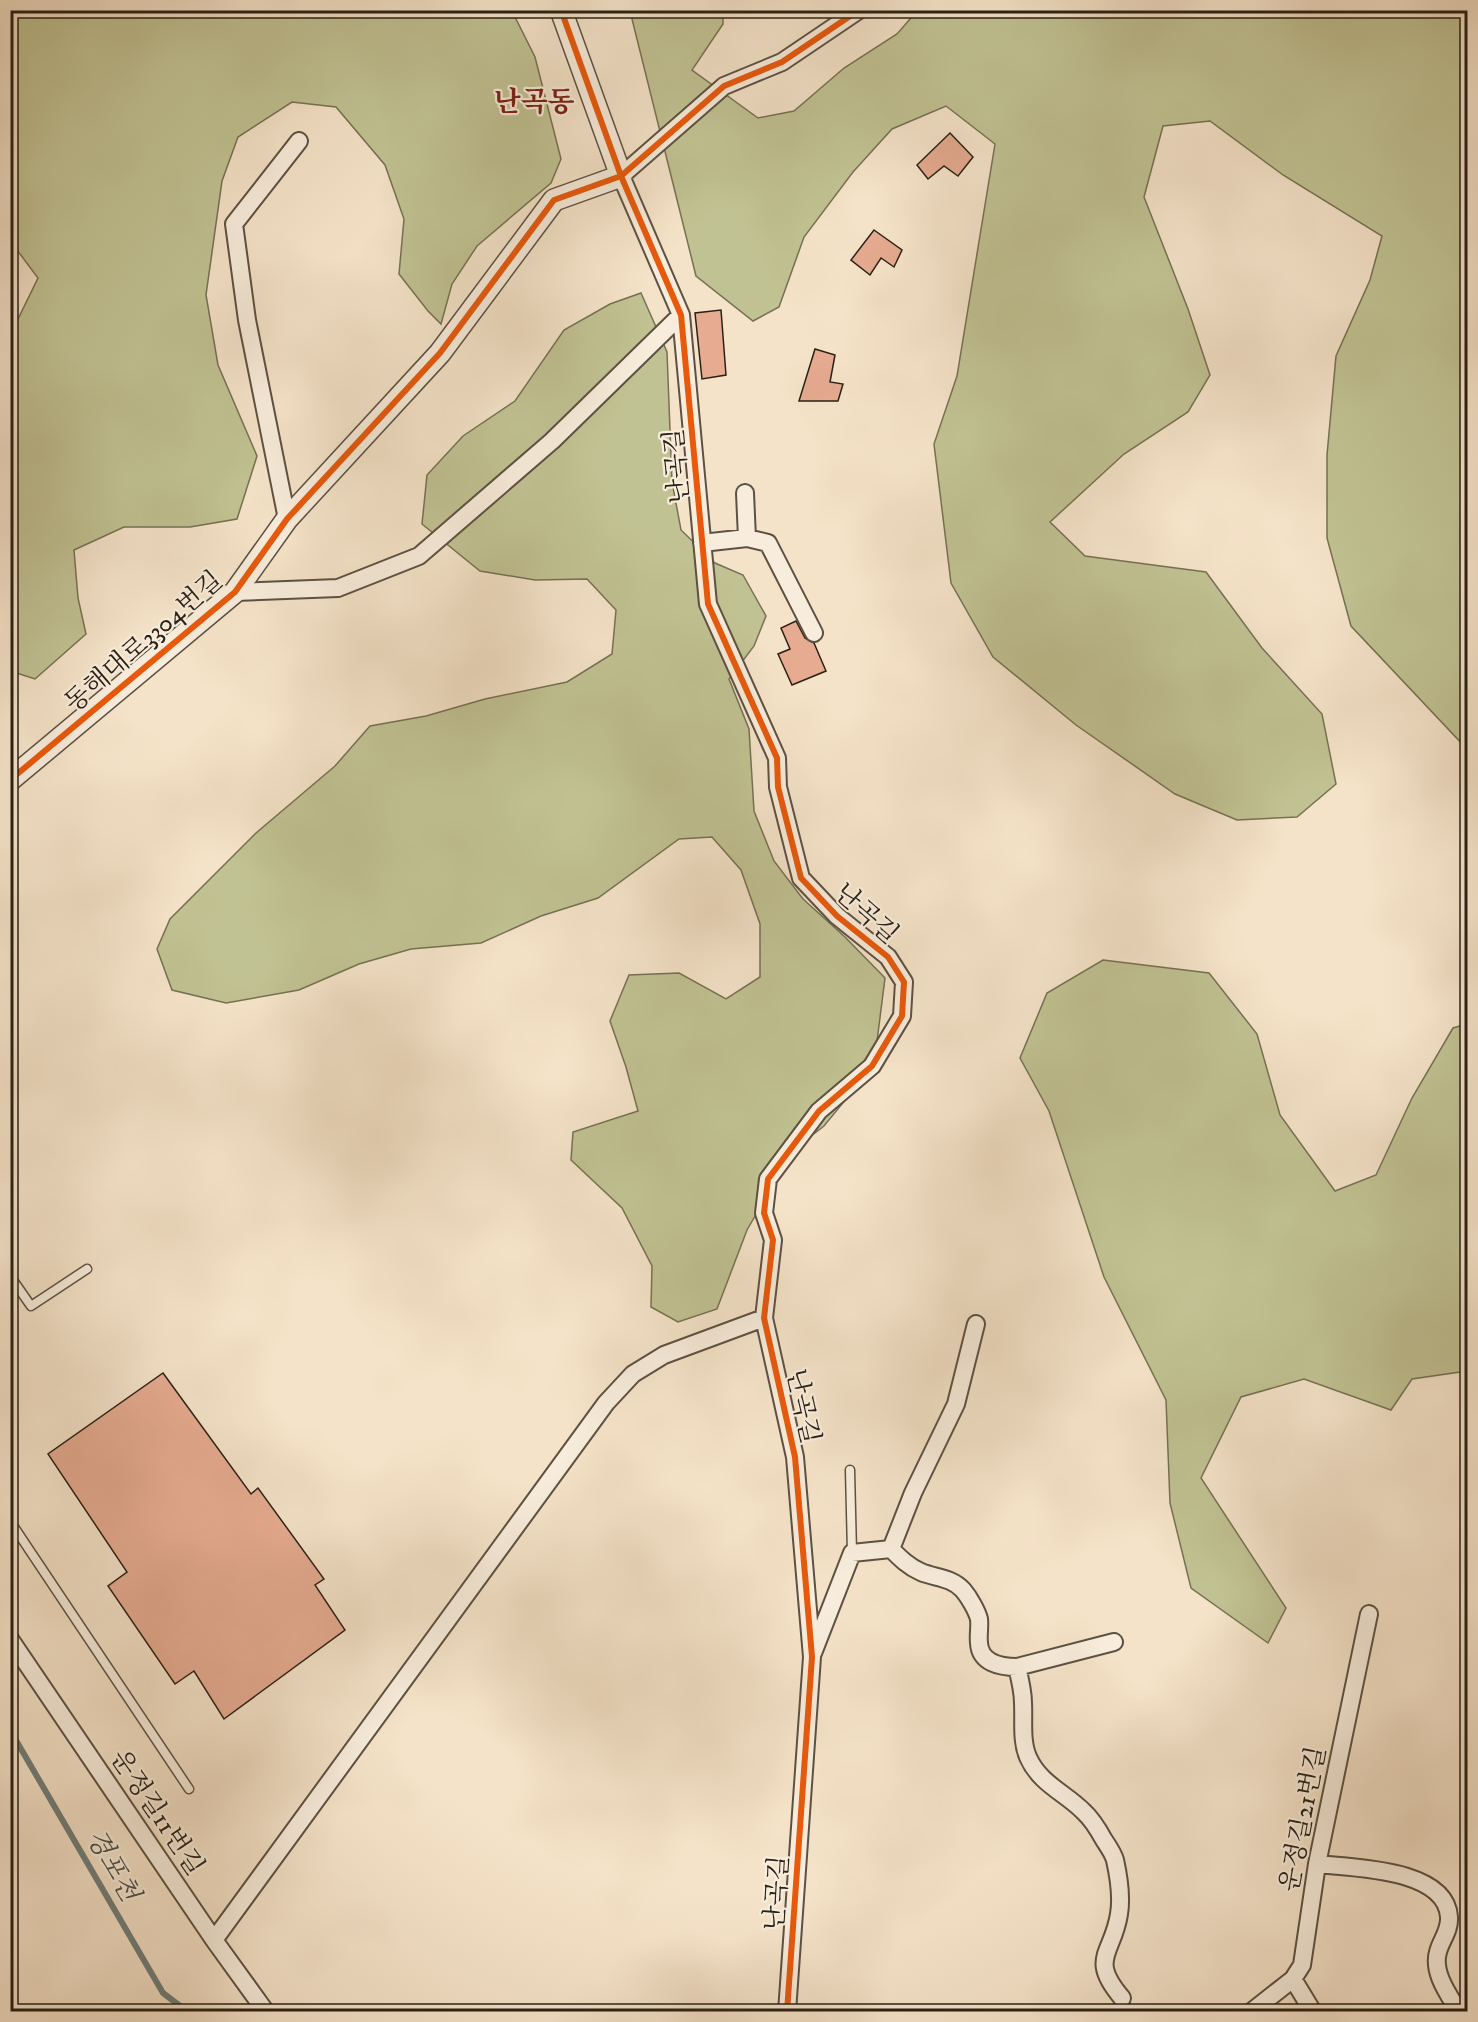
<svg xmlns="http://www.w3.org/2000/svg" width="1478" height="2022" font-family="'IM FELL DW Pica','Noto Serif KR',serif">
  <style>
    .green { fill: #c1c293; stroke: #767154; stroke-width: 1.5 }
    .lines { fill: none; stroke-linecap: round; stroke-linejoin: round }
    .stream { stroke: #707e7b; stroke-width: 6 }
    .building { fill: #e6ab91; stroke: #2a2016; stroke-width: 1.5 }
    .service-casing { stroke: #5d5143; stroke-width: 11 }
    .minor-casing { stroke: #5d5143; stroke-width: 20 }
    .tertiary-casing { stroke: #5d5143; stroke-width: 24 }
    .service { stroke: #f8eddc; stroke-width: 8 }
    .minor { stroke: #f8eddc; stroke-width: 16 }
    .tertiary { stroke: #f8eddc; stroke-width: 21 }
    .cycleway-casing { stroke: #f8eddc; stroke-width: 10 }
    .cycleway { stroke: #e8590c; stroke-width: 6 }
    .labels { text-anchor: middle; stroke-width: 4.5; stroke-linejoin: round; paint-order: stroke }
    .street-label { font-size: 26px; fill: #2a2016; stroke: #f8eddc }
    .water-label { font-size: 27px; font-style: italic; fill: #4d4f48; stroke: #f8eddc }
    .quarter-label { font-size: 28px; font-weight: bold; fill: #7a1f14; stroke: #f8eddc }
  </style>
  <rect width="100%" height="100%" fill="#f5e3c9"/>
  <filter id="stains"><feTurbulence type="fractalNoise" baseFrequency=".00333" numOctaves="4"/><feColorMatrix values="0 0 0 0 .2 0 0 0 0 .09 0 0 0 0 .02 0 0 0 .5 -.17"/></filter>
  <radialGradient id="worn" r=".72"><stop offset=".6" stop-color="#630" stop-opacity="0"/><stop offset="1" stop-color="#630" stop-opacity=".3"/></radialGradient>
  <path class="green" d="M11,10L512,11L535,57L561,159L551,183L477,246L452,284L441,324L428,311L399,274L404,219L385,165L336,107L292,102L238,137L222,181L206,295L218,365L257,456L237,519L190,527H124L74,550L78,598L86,634L35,679L10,671L11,330L16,323L38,278L11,242Z
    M630,11H723V24L692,70L758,118L794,111L844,68L897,34L917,11H1467V749L1351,626L1327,538V455L1336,356L1370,280L1382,236L1283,175L1210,121L1163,126L1144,197L1188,309L1210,375L1188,412L1124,454L1050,522L1085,556L1206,572L1262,648L1322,714L1336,784L1297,817L1237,820L1175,794L1076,725L993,657L951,583L934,444L957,376L995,144L946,106L892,129L853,172L804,237L779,307L753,321L696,276Z
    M641,293L667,352L672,482L681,530L715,563L743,575L766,616L754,646L729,679L749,729L754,811L774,861L803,899L845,937L885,978L874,1065L824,1126L793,1150L747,1230L717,1309L678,1322L651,1307L652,1266L622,1208L571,1160L573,1132L638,1111L626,1067L610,1021L629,975L679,973L726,999L760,977V924L741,870L712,837L679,839L598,898L541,916L481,943L411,949L359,964L299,990L226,1003L172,990L157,949L170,919L256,833L335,766L370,726L426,716L485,699L567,682L612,654L616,610L587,579L535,580L480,571L422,524L427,475L463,436L515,401L564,330L610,304Z
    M1103,960L1209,973L1257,1034L1280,1115L1335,1191L1376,1175L1412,1098L1453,1028L1467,1024V1371L1412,1379L1391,1410L1304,1379L1241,1397L1201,1478L1286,1608L1268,1643L1191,1588L1170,1503L1166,1400L1104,1277L1049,1111L1020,1058L1047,993Z"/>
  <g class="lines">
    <path class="stream" d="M10,1730L163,1993L188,2012"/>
  </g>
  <path class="building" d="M950,133L973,157L958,176L944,166L928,179L917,165Z
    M874,230L902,250L894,267L881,258L870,275L851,260Z
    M721,310L726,375L702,379L695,313Z
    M815,349L835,355L830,382L843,384L838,401H799Z
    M796,621L805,638L814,643L826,671L792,685L778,654L790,649L781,628Z
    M163,1373L251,1494L258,1488L324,1579L315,1585L345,1630L224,1719L194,1671L175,1684L108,1586L127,1572L48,1454Z"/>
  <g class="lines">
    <defs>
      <path id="service" d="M10,1276L31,1306L87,1269
        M850,1470L852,1553
        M10,1521L189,1789"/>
      <path id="minor" d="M745,493L747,538
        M287,519L247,320L234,224L299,141
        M702,543L747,538L768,543L814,633
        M235,592L338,588L419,556L552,441L681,315
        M891,1549C900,1558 909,1567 921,1572C935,1578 951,1577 963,1590C969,1597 977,1611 979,1619C980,1627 978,1635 979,1643C980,1663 1000,1667 1017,1667L1114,1642
        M10,1639L214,1940L266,2012
        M813,1653L852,1553L891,1549L913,1493L956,1404L976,1324
        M1017,1667C1020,1679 1023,1691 1023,1703C1024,1721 1021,1741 1028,1757C1040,1784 1064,1792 1083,1811C1092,1819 1098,1829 1104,1840C1108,1846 1113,1853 1115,1860C1119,1878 1122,1896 1119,1914C1113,1954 1088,1958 1122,1998
        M1317,1864C1352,1868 1446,1868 1449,1917C1450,1931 1441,1940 1438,1952C1432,1973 1449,1995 1459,2012
        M214,1940L606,1403L633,1374L664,1355L764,1318
        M1293,1979L1313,2012
        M787,2012L812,1657L795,1457L764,1318L773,1240L764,1213L768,1179L819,1111L872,1066L902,1016L904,982L888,957L837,916L801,878L778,787L777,758L708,604L681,315L621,176L724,86L782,62L859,10
        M1251,2012L1293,1979L1302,1965L1317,1864L1369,1614"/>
      <path id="tertiary" d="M10,780L235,592L287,519L440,353L554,200L621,176L561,10"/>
    </defs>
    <use href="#service" class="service-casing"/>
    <use href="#minor" class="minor-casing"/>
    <use href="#tertiary" class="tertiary-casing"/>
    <use href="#service" class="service"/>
    <use href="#minor" class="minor"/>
    <use href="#tertiary" class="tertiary"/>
    <defs>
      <path id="cycleway" d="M561,10L621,176L681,315L708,604L777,758L778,787L801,878L837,916L888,957L904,982L902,1016L872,1066L819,1111L768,1179L764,1213L773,1240L764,1318L795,1457L812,1657L787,2012
        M10,780L235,592L287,519L440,353L554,200L621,176L724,86L782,62L859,10"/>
    </defs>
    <use href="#cycleway" class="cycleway-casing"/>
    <use href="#cycleway" class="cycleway"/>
  </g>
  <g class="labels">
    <g class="street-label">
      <text transform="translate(676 466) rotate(-95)" y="9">난곡길</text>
      <text transform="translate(143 641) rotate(-41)" y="9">동해대로3304번길</text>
      <text transform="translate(867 913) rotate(42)" y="9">난곡길</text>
      <text transform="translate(804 1406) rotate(78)" y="9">난곡길</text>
      <text transform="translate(158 1812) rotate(56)" y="9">운정길11번길</text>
      <text transform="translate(1302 1819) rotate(-79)" y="9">운정길21번길</text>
      <text transform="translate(776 1893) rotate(-86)" y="9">난곡길</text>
    </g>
    <g class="water-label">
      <text transform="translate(113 1865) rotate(60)" y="9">경포천</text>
    </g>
    <g class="quarter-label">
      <text x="534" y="111">난곡동</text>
    </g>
  </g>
  <rect width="1478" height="2022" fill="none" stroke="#f5e3c9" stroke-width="36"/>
  <rect x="12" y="12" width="1454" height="1998" fill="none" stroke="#2a2016" stroke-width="3"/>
  <rect x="18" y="18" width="1442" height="1986" fill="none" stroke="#2a2016" stroke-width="1.5"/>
  <rect width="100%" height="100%" filter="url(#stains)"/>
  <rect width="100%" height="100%" fill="url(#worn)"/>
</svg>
